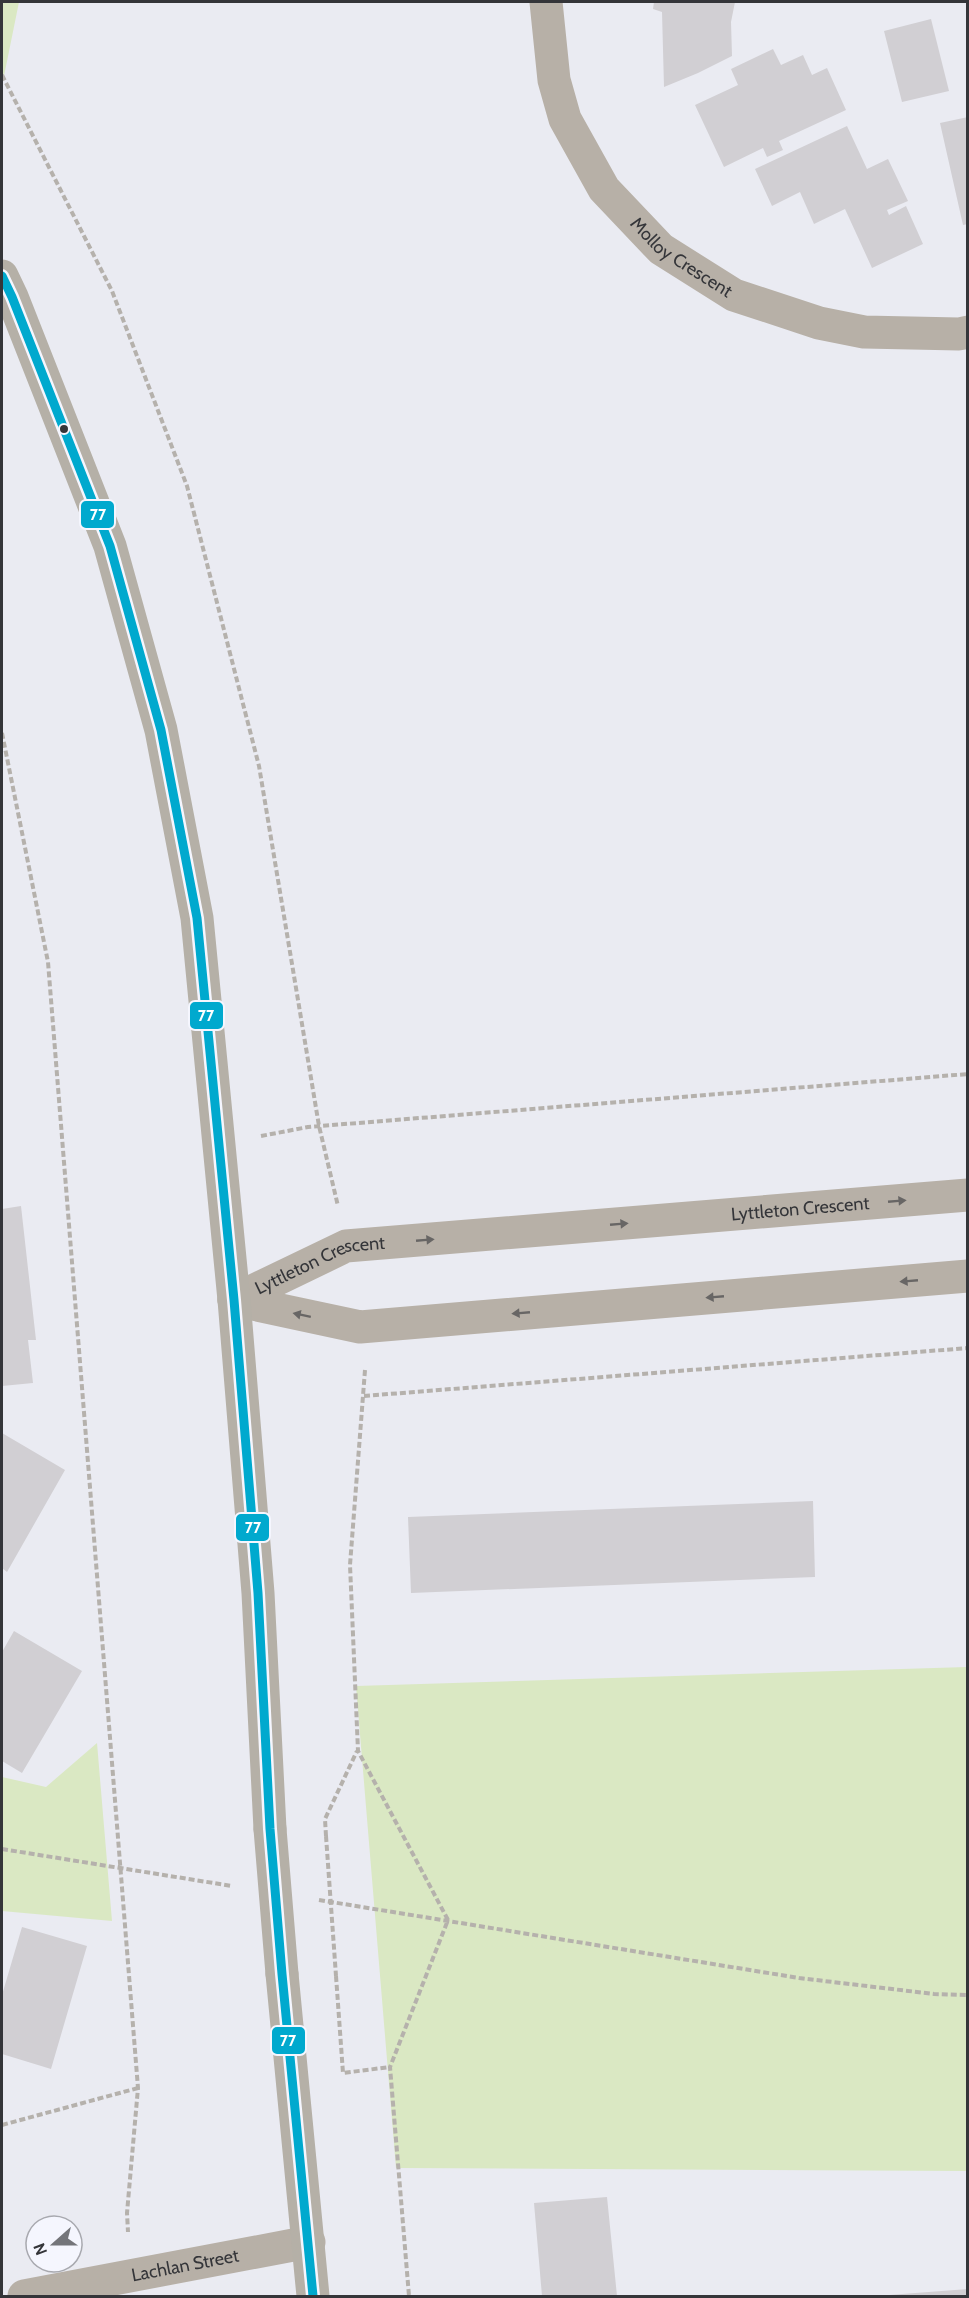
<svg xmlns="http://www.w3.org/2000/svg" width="969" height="2298" font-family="Cabin,sans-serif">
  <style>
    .green { fill: #dae8c3 }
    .building { fill: #d1cfd3 }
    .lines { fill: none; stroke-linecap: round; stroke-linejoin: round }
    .path { stroke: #b5b1ac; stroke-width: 4; stroke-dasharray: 6 3; stroke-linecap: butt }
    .minor { stroke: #b7b0a7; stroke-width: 33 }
    .tertiary { stroke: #b7b0a7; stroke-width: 33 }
    .secondary { stroke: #b5b0a7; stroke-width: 33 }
    .path-bridge { stroke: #b5b1ac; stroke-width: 4; stroke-dasharray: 6 3; stroke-linecap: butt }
    .secondary-bridge { stroke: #b5b0a7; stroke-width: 33 }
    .bus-1-casing { stroke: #f5f6fe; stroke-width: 14 }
    .bus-1 { stroke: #00a9ce; stroke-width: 9 }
    .oneway { fill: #686665 }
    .bus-dot { fill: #343539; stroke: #f5f6fe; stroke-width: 2 }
    .labels { text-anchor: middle; stroke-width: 6; stroke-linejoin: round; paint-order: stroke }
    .street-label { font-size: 18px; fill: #343539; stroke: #f5f6fe }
    .line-badge { stroke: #f5f6fe; stroke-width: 2 }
    .badge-label { font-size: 16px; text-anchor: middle; font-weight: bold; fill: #fff }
  </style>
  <rect width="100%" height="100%" fill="#eaebf2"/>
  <path class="green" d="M2,2H19L4,76L2,78Z
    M967,1667V2171L396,2168L356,1686Z
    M97,1743L112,1921L2,1911V1777L46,1787Z"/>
  <path class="building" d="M654,2H735L731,22L732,56L698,73L664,87L662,12L653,9Z
    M931,19L949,91L902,102L884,31Z
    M773,49L781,65L803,55L812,75L827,68L846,110L779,141L783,150L767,157L763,148L724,167L695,105L738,85L731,69Z
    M968,117V224L963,225L940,123Z
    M847,126L867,169L888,159L908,201L887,210L889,215L906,206L923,244L872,268L845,209L814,224L800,192L772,206L755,169Z
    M21,1206L36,1340H28L33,1383L2,1386V1209Z
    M2,1433L65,1470L7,1572L2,1568Z
    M813,1501L815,1577L411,1593L408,1517Z
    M14,1631L82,1671L22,1773L2,1761V1652Z
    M22,1927L87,1946L51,2069L2,2054V1995Z
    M607,2197L617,2296H542L534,2203Z
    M968,2289V2296H889V2295Z"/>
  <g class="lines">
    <path class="path" d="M2,75L112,291L187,486L259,766L319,1126L338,1206
      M2,733L48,962L138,2088L127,2213L128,2232
      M261,1136L308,1127L968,1074
      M365,1370L350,1565L358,1751L448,1920L390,2067L409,2296
      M364,1396L968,1348
      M326,1836L325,1819L357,1751
      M2,1849L232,1886
      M319,1900L799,1978L934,1994L968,1995
      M336,1976L343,2073L390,2067
      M2,2125L138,2088"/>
    <path class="minor" id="s1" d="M546,2L554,80L565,119L604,189L661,249L734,295L819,323L864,332L959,334L968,332"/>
    <g class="tertiary">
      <path id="s2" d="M234,1300L346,1246L968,1195"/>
      <path d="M234,1300L360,1327L968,1276"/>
      <path id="s3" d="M24,2296L309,2242"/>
    </g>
    <path class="secondary" d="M2,276L12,297L110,546L161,730L197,918L234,1300L258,1593L270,1829
      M282,1974L313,2296"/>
    <path class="path-bridge" d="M326,1836L336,1976"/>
    <path class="secondary-bridge" d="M270,1829L282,1974"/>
    <defs>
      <path id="bus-1" d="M2,276L12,297L110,546L161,730L197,918L234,1300L258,1593L270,1829L282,1974L313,2296"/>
    </defs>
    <use href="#bus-1" class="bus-1-casing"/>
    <use href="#bus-1" class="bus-1"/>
  </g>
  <defs><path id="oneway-solid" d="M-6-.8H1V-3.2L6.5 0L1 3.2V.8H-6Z" transform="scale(1.5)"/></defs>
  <g class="oneway">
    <use href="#oneway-solid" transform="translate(897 1201) rotate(-5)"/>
    <use href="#oneway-solid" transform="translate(619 1224) rotate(-5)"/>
    <use href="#oneway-solid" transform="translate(425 1240) rotate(-5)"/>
    <use href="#oneway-solid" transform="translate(909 1281) rotate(175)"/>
    <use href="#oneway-solid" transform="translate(715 1297) rotate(175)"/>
    <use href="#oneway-solid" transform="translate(521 1313) rotate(175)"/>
    <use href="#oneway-solid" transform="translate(302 1315) rotate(-168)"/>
  </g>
  <circle class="bus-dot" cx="64" cy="429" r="5"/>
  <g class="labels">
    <g class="street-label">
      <text dy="6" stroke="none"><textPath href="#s1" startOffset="303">Molloy Crescent</textPath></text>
      <text dy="6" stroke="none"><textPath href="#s2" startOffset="580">Lyttleton Crescent</textPath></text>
      <text dy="6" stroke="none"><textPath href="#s2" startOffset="94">Lyttleton Crescent</textPath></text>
      <text dy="6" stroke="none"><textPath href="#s3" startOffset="164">Lachlan Street</textPath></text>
    </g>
  </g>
  <g class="line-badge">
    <rect x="80" y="500" width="35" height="29" rx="6" fill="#00a9ce"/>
    <rect x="189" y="1001" width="35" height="29" rx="6" fill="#00a9ce"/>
    <rect x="235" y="1513" width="35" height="29" rx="6" fill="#00a9ce"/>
    <rect x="271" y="2026" width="35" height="29" rx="6" fill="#00a9ce"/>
  </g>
  <g class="badge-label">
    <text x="98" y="520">77</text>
    <text x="206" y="1021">77</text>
    <text x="253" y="1533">77</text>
    <text x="288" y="2046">77</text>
  </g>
  <rect width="969" height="2298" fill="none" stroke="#343539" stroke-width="6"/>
  <g transform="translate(54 2244) rotate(249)"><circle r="28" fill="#f5f6fe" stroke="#a8a9af" stroke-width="1.5"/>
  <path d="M0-4.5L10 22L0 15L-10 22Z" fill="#74757a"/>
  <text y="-9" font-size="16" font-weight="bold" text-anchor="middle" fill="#343539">N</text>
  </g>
</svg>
